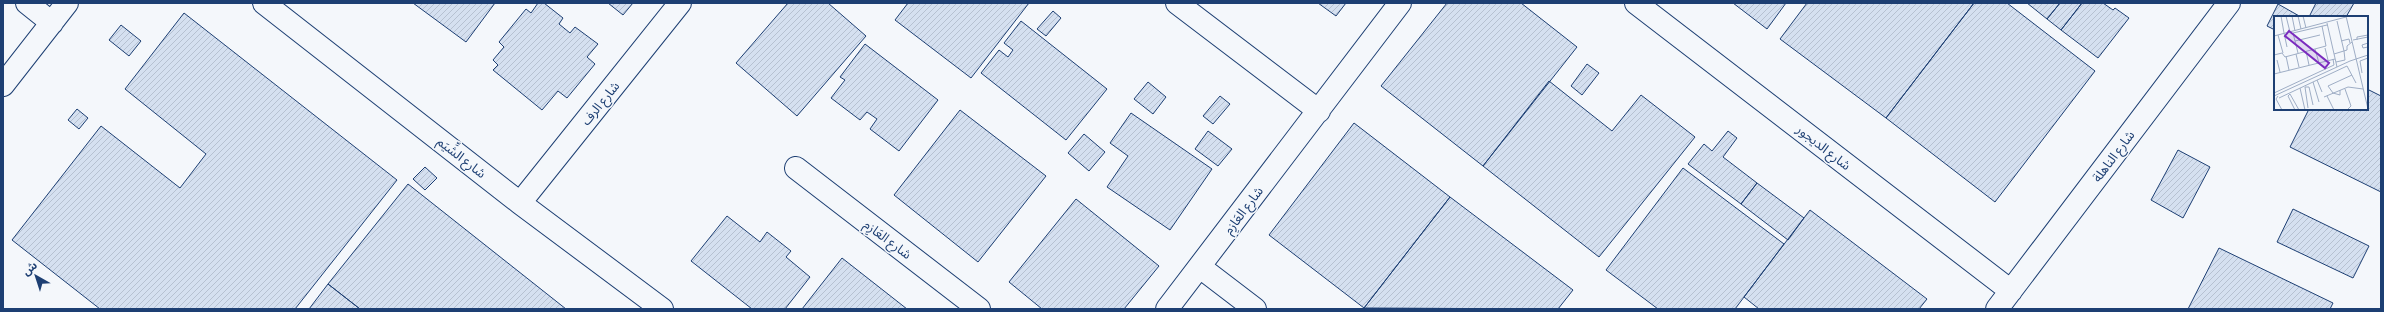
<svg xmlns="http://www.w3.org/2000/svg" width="2384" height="312" font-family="Barlow,'Noto Sans Arabic',sans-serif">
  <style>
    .building { fill: url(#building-hatch); stroke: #1d3f73 }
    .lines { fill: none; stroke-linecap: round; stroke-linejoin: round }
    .minor-casing { stroke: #1d3f73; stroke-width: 24 }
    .minor { stroke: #f4f7fb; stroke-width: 22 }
    .labels { text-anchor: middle; stroke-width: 3; stroke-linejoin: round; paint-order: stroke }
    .street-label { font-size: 13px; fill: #1d3f73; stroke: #f4f7fb }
    .inset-road { fill: none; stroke: #9eadc5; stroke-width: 1 }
    .view { fill: #7b2cbf; fill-opacity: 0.15; stroke: #7b2cbf; stroke-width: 2 }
    .inset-edge { fill: none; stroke: #1d3f73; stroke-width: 2 }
  </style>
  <defs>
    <pattern id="building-hatch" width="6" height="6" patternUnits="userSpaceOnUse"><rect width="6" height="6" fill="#d5e0f0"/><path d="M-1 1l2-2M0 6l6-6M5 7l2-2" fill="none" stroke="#b6c1d1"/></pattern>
  </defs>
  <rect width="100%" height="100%" fill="#f4f7fb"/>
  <path class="building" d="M413,3H495L466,42Z
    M538,3H544L563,18L559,24L570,33L575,27L598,44L587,57L595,64L567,98L558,91L542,110L493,70L498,65L493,60L504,47L499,42L526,9L531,13Z
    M608,3H633L623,15Z
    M788,3H828L866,36L797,116L736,63Z
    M908,3H1029L971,78L895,20Z
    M1318,3H1346L1336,16Z
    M1447,3H1521L1577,47L1483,166L1381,86Z
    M1733,3H1786L1767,29Z
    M1807,3H1974L1886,118L1780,39Z
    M1974,3H2007L2095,71L1995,202L1886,118Z
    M2027,3H2060L2047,19Z
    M2060,3H2082L2061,30L2047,19Z
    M2082,3H2103L2113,10L2115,8L2129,18L2098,58L2061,30Z
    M2316,3H2354L2346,17H2309Z
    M2278,4L2301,17H2275V30L2267,26Z
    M1053,11L1061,18L1046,36L1037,29Z
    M184,13L397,180L295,309H100L12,240L101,126L180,188L206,154L125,89Z
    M1021,21L1107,89L1066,140L981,73L999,50L1008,57L1013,50L1004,43Z
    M121,25L141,41L129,56L109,40Z
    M865,44L938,100L899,151L870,129L877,119L867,112L860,120L831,98L845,80L840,77Z
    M1587,64L1599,73L1582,95L1571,86Z
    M1549,81L1612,131L1641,95L1695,137L1599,257L1483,166Z
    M1148,82L1166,97L1153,114L1134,99Z
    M2367,89L2381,96V192L2290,147L2309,109H2367Z
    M1220,96L1230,104L1213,124L1203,116Z
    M77,109L88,118L79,129L68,120Z
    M960,110L1046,176L978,262L894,195Z
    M1131,113L1212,169L1170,230L1107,187L1128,156L1110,143Z
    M1354,123L1450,197L1364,308L1269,235Z
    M1208,131L1232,149L1218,166L1195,149Z
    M1728,131L1737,138L1723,157L1757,183L1741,204L1688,164L1704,144L1712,151Z
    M1084,134L1105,152L1089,171L1068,153Z
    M2178,150L2210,167L2183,218L2151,200Z
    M425,167L437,178L425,190L413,179Z
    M1683,168L1784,244L1735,309H1658L1606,270Z
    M1757,183L1804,218L1788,240L1741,204Z
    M408,184L566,309H360L328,284Z
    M1450,197L1573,290L1558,309L1364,308Z
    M1076,199L1159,266L1124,309H1042L1009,282Z
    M2293,209L2369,246L2353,278L2277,242Z
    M1810,210L1927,299L1919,309H1759L1744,297Z
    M727,216L760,242L767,232L791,251L786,257L810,277L785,309H752L691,261Z
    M2219,248L2333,303L2330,309H2188Z
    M842,258L907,309H802Z
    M328,284L360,309H309Z"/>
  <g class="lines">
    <defs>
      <path id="minor" d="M27,3L52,23
        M264,3L520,203L662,309
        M1177,3L1319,111
        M1636,3L2011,291
        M3,85L67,3
        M796,168L979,309
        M520,203L680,3
        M1200,267L1255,309
        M1167,309L1400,3
        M1997,309L2229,3"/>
    </defs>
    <use href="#minor" class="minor-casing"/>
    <use href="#minor" class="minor"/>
  </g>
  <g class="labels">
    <g class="street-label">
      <text transform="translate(600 103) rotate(-51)" y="5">شارع الرف</text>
      <text transform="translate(1824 147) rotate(38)" y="5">شارع الديجور</text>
      <text transform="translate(2113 156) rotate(-53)" y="5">شارع الناهلة</text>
      <text transform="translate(462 157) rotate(38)" y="5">شارع الشِّيَم</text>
      <text transform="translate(1243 210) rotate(-53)" y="5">شارع العَازِم</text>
      <text transform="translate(888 239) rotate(37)" y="5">شارع العَازِم</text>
    </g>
  </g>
  <g transform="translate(2274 16)">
    <rect width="94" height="94" fill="#f4f7fb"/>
    <path class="inset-road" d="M7,0L10,17M12,0L16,16M18,0L21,15M24,0L27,13M29,0L32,12M72,0L94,93M63,5L70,35M53,7L63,51M10,17L13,31M19,17L53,9M19,17L24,37M4,19L9,37M0,20L72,1M79,24L94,21M83,24V21L94,19M21,25L46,19M67,25L75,23L76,27M94,27L88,29L89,32L94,31M51,32L54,44M41,33L45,47M32,35L35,49M22,38L25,51M60,38L73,34V30L78,26M0,39L8,37L11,41L52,30L48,10M12,40L15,54M3,44L6,56M62,46L71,44L70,35M88,57L86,45L94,42M0,58L61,43M43,64L48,76M39,66L45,86M26,72L31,94M71,73L77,90L73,94M0,77L60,49L59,43M59,77L54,70L78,59M59,77L66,79V74M0,80L76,45L94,39M4,80L2,83L8,94M53,80L60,94M50,81L74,71L89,73M5,82L73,50L82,67M34,92L31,71H35L39,89M21,94L14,80L16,78L25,94"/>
    <path class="view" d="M15,15L55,47L51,52L11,20Z"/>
    <rect width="94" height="94" class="inset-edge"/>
  </g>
  <rect width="2384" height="312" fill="none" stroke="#1d3f73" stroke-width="8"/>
  <g transform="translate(36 276) rotate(321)" stroke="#f4f7fb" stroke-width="3" paint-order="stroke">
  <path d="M0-3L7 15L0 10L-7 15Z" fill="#1d3f73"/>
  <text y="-6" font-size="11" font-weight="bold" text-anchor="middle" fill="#1d3f73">ش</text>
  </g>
</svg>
